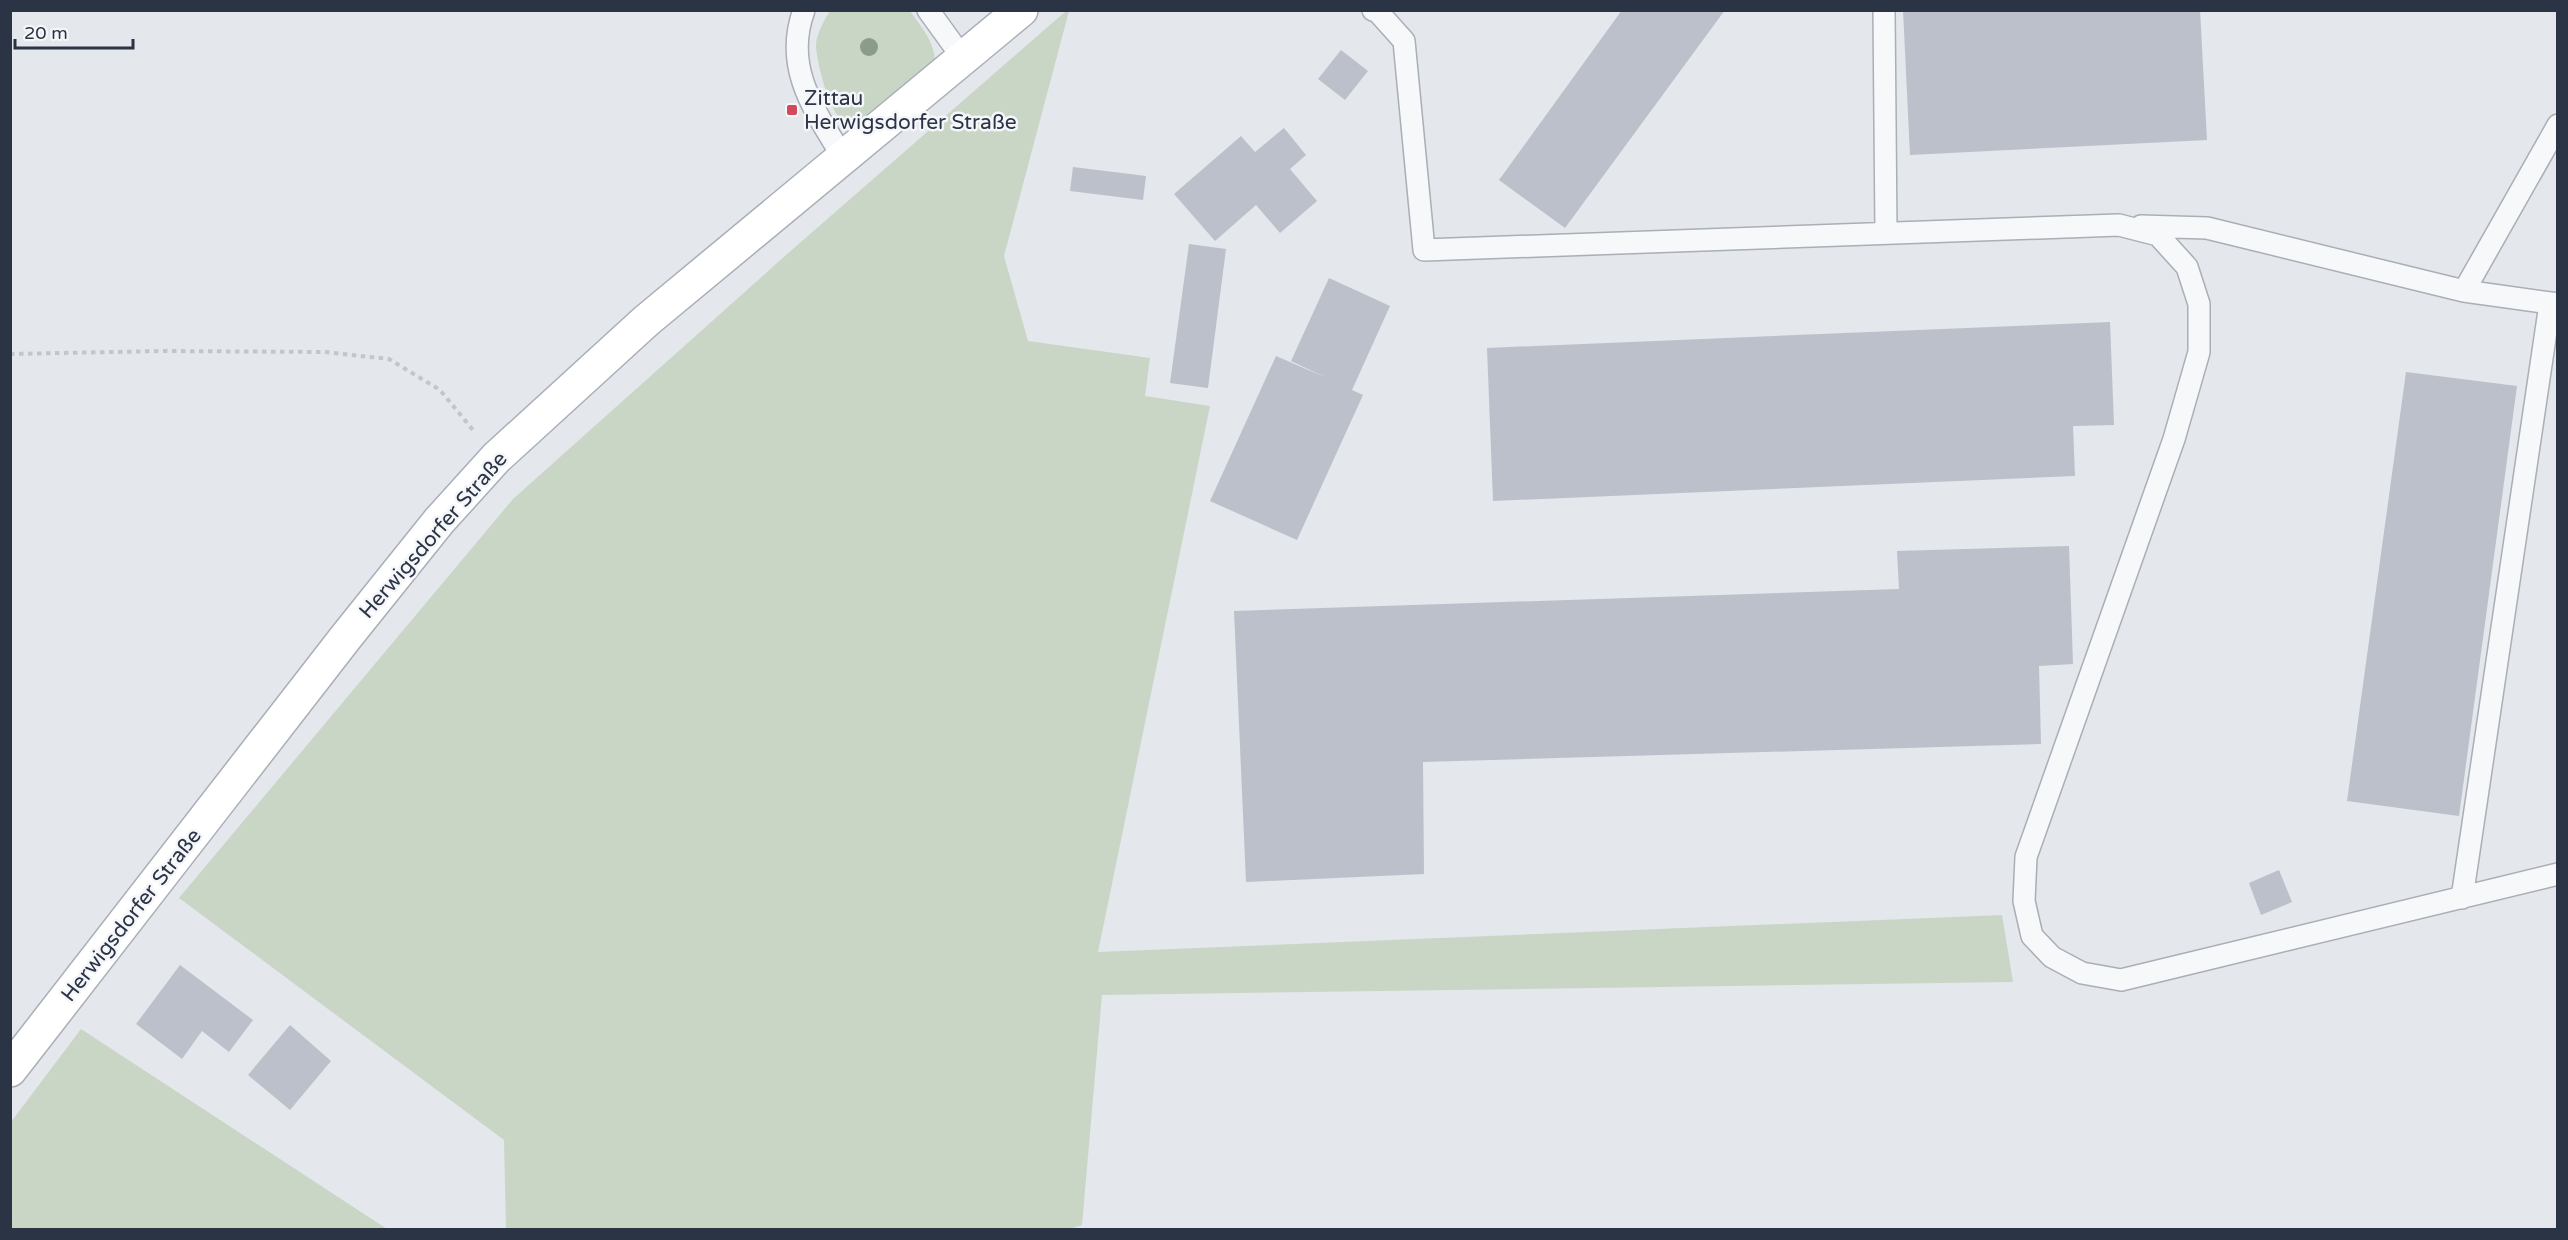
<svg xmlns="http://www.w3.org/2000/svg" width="2568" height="1240" font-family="'Varela Round',sans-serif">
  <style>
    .green { fill: #c9d6c5 }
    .building { fill: #bbc0ca }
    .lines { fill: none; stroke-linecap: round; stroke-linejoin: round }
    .lane-casing { stroke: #a9aeb7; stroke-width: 24 }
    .secondary-casing { stroke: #a9aeb7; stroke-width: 36 }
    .path { stroke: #c2c5cb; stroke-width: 4; stroke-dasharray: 4.5 4.5; stroke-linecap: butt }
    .lane { stroke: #f7f8fa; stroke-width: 21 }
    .secondary { stroke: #fff; stroke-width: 33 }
    .tree { fill: #899d89 }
    .poi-dot { fill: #d1495b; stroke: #f4f6f9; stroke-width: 2 }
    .labels { text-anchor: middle; stroke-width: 5; stroke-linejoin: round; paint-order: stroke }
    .poi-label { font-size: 21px; fill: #2b3445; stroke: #f4f6f9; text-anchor: start }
    .street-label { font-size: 21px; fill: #2b3445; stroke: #f4f6f9 }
  </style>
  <rect width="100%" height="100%" fill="#e4e7ec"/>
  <path class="green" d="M830,11H910C920,25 938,46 934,64L866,121C859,124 851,126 843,121C829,111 817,64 816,46C816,35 824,20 830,11Z
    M1069,11L1004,256L1028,341L1150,358L1145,396L1210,406L1098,952L2002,915L2013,982L1102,995L1082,1225L1070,1229L506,1230L504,1140L179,898L513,499L786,255L1066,11Z
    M81,1029L387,1229H11V1122Z"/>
  <path class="building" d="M1622,10H1725L1565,228L1499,180Z
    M1903,10H2200L2207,140L1910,155Z
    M1341,50L1368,71L1345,100L1318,79Z
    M1284,128L1306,155L1290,169L1317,201L1280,233L1256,205L1215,241L1174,194L1241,136L1255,152Z
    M1073,167L1146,176L1143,200L1070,191Z
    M1189,244L1226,249L1208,388L1170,383Z
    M1329,278L1390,306L1352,390L1363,395L1297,540L1210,501L1276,356L1327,378L1291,361Z
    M2110,322L2114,425L2073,426L2075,476L1493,501L1487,348Z
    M2406,372L2517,386L2459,816L2347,801Z
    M2069,546L2073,664L2039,666L2041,744L1423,762L1424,874L1246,882L1234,611L1899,589L1897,551Z
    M2279,870L2292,902L2261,915L2249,883Z
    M180,965L253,1020L229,1052L202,1031L182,1059L136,1024Z
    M290,1025L331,1061L290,1110L248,1075Z"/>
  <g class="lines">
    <defs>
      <path id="lane" d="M804,10C783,67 814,110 843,157
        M928,10L962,57
        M1373,10L1378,12L1404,41L1424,250L2119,225L2158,235L2187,267L2199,304V352L2174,439L2026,857L2024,901L2032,936L2052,957L2082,973L2121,980L2558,874
        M1884,10L1886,233
        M2141,226L2207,228L2464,291L2558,304
        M2464,291L2558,125
        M2462,898L2550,304"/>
      <path id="secondary" d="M10,1070L346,637L439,521L496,458L646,321L1021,10"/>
    </defs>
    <use href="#lane" class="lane-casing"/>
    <use href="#secondary" class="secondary-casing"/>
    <path class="path" d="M10,354L164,351L325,352L389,359L440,390L473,430"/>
    <use href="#lane" class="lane"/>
    <use href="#secondary" class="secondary"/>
  </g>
  <circle class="tree" cx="869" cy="47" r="9"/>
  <rect class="poi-dot" x="786" y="104" width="12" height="12" rx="3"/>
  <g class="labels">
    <g class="poi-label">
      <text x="804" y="105">Zittau<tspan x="804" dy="24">Herwigsdorfer Straße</tspan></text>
    </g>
    <g class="street-label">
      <text transform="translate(433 535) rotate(-49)" y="7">Herwigsdorfer Straße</text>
      <text transform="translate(131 915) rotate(-52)" y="7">Herwigsdorfer Straße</text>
    </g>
  </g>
  <rect width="2568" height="1240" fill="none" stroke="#2b3445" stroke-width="24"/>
  <path d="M15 39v9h118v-9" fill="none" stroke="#2b3445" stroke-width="3"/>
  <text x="24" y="39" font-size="18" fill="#2b3445" stroke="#f4f6f9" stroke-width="4.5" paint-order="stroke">20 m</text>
</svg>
